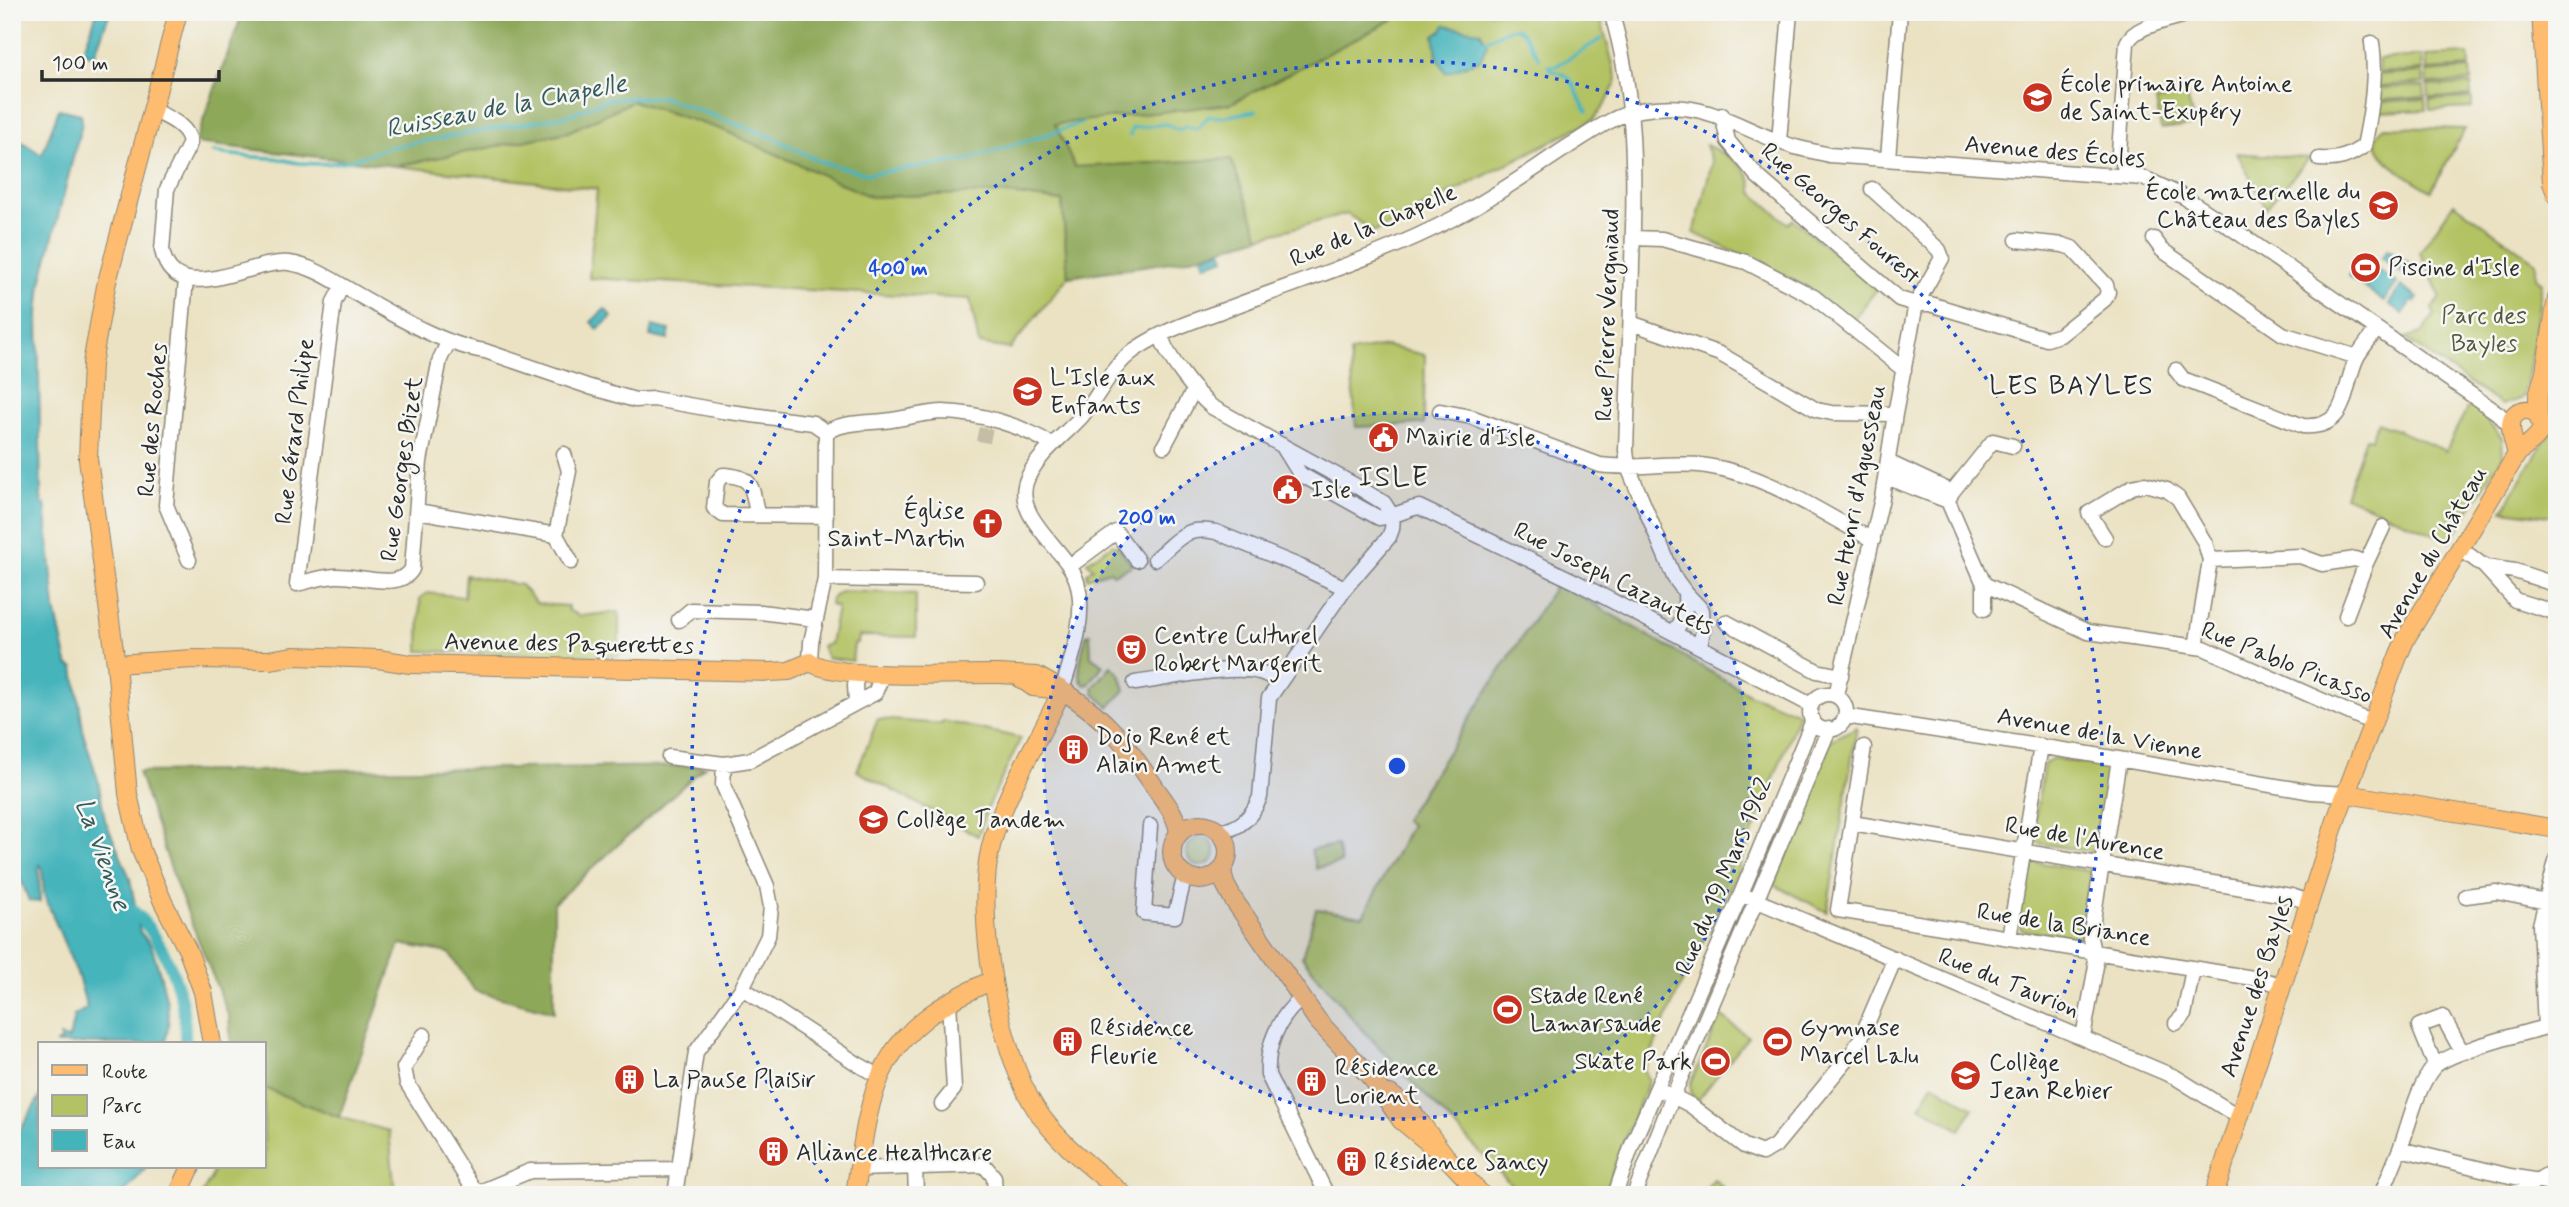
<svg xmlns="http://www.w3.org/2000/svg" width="2569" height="1207" font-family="Mynerve,sans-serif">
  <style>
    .green { fill: #b3c264; stroke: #6f7648; stroke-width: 2 }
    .forest { fill: #8ea85a; stroke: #5c6a42; stroke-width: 2 }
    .water { fill: #44b4bb; stroke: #387073; stroke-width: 2 }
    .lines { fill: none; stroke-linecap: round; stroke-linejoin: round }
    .stream { stroke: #44b4bb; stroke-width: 3.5 }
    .canal { stroke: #44b4bb; stroke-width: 12 }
    .minor-tunnel { stroke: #c5bda5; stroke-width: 14; stroke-dasharray: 14 7; stroke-linecap: butt }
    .minor-casing { stroke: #8b8677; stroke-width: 17 }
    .major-casing { stroke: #8b8677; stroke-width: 20 }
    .minor { stroke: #fff; stroke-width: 14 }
    .major { stroke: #fdbc6f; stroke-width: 18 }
    .rail-casing { stroke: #2b2b2b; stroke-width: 6 }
    .rail { stroke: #f6f6f2; stroke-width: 3.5; stroke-dasharray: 10; stroke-linecap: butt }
    .ring { fill: none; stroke: #1d4ed8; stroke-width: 3.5; stroke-dasharray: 3.5 7 }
    .labels { text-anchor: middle; stroke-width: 5; stroke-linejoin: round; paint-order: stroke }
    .poi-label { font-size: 24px; fill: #2b2b2b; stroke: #f6f6f2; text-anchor: start }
    .street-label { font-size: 24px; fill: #2b2b2b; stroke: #f6f6f2 }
    .park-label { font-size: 24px; fill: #54583c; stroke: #f6f6f2 }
    .water-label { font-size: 26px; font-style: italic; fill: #345b5d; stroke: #f6f6f2 }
    .neighbourhood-label { font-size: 26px; letter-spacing: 2px; fill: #2b2b2b; stroke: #f6f6f2 }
    .quarter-label { font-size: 28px; letter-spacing: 2px; fill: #2b2b2b; stroke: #f6f6f2 }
    .centre { fill: #1d4ed8; stroke: #f6f6f2; stroke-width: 3.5 }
    .ring-label { font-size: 21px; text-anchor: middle; font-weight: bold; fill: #1d4ed8; stroke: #f6f6f2; stroke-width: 5; stroke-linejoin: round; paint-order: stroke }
  </style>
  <rect width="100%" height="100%" fill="#f6f6f2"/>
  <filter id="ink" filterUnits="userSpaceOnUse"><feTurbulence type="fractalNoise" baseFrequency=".0143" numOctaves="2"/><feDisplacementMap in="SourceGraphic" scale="14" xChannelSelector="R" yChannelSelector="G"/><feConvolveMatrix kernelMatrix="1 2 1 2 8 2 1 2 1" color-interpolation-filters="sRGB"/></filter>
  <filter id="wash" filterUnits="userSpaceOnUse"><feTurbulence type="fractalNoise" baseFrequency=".00686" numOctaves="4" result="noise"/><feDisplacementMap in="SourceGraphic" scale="28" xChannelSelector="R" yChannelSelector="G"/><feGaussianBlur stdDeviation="1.57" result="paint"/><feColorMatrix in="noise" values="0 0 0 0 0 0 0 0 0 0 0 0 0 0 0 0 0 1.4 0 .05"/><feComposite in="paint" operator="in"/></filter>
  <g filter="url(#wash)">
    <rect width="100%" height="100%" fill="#ebe2c3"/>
    <path class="green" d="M1407,12H1599L1617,80L1607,102L1593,120L1375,232L1347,214L1260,237L1231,159L1075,167L1055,124L1230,104Z
      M2469,54L2470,67L2427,70L2426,56Z
      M2422,56L2423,70L2379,73L2378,59Z
      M2470,69L2471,81L2428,84L2427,72Z
      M2423,72L2424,83L2379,86L2378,75Z
      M2471,84V96L2429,98L2428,86Z
      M2424,86L2425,97L2380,100L2379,88Z
      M2187,95L2194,125L2161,129L2156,101Z
      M2472,98V108L2430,110L2429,100Z
      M2425,99L2426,110L2380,112V102Z
      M633,101L723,130L871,197L1000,193L1062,201L1068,277L1010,349L979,344L970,299L589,278L597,189L396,166L568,132Z
      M2385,127L2465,129L2431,191C2415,181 2353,148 2385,127Z
      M1706,145C1724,153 1754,167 1752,192L1788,224L1793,219L1877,289L1852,322L1803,285L1694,233L1712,162Z
      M2237,153L2247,154L2309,158L2266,208Z
      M2454,203L2536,262V278L2542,283L2530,365L2523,398L2501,405L2405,338L2422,333L2434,315L2432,308L2441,298L2420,252Z
      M1386,346L1425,355L1424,424L1356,427L1350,352Z
      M2557,364V517L2503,510L2549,433Z
      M2470,402L2502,438L2503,456L2450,541L2345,496L2366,438L2371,439L2378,422L2446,451Z
      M1113,544L1115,546L1118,545L1132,566L1113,574L1111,571L1087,578V572L1093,568L1087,562Z
      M466,575L521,585L537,604L568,606V610L579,616L619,612V656L419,651L420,598L427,593L464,597Z
      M1557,583L1751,695L1799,713L1736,876L1680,987L1644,1070L1649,1081L1622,1145L1604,1195H1521L1358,1025L1302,957L1316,909L1363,916L1411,825L1404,820Z
      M844,591L916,594V637L859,636L858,643L854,644L852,661L827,658L822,646L830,644L837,607L830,605C831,597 836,594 844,591Z
      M1090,634L1091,656L1103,665L1089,684L1085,685C1073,675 1084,649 1086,635Z
      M1111,666L1120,674L1125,690L1109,707L1094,694L1093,688Z
      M878,719L942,724L943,721L1021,738L988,807L978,836L857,771Z
      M1857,727L1827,912L1774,885L1831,740Z
      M2053,758L2105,767L2109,774L2098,848L2092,852L2038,843L2032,837L2044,764Z
      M1187 852a14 14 0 1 1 28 0a14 14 0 1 1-28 0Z
      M1337,845L1341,863L1316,868L1311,850Z
      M2035,862L2088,871L2093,877L2084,934L2077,939L2022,930L2017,923L2027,868Z
      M1721,1016L1748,1037L1698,1100L1692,1096L1690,1084Z
      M1933,1084L1973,1108L1960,1130L1920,1106Z
      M264,1088L339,1117L389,1131L395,1195H201L211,1178L214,1167H264Z
      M1714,1179L1731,1195H1700Z"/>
    <path class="forest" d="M243,12H748L757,14L758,12H1407L1230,104L1055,124L1075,167L1231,159L1260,237L1184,260L1068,277L1062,201L1000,193L871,197L723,130L633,101L568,132L396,166L195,143Z
      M705,766L554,903V1012L475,991L449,953L400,944L339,1117L264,1088V1044H231L229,1017L176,884L138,772Z"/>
    <path class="water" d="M97,12H110L94,56L83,52Z
      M1445,25L1481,32L1487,45L1480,60L1446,73L1437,56L1434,35L1442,31Z
      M59,109L81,114L82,123L41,283L38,315L41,497L42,504H45L55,608L66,659L68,665L74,668L84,736L98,780L105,820L130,878L140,932L151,945L160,973L167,1002L169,1023L165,1044H55L60,1042V1037L69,1039L74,1016L87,1008L78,976L44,895L42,867L40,865L39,868L40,902L29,901L17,868L12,864V135L42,155Z
      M2388,249L2411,265L2404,274L2381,258Z
      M1222,250L1225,258L1205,265L1202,257Z
      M2361,258L2397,283L2384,301L2348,276Z
      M2401,286L2418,298L2415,302L2412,301L2403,314L2389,304Z
      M605,309L612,317L598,329L591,322Z
      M652,326L670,330L668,340L650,336Z
      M40,1096V1167H147L122,1195H12V1134L21,1129Z"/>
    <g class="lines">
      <path class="stream" d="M1484,42C1524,20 1515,23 1539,58
        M1548,66L1552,71C1576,73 1575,95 1587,111
        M1548,66H1556L1601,39
        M1130,135L1132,128L1166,124L1180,130L1185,126L1197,129L1209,116L1222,117L1256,111
        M213,152C233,156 252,157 273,158C282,159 291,162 300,163C334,166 354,161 385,148L566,116L609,99L662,97L772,137L821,162L868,174L967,160L1082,123"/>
      <path class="canal" d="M126,904C165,937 187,994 185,1044"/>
    </g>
  </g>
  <g filter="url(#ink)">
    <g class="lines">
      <path class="minor-tunnel" d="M983,442L986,427"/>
      <defs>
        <path id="minor" d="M1611,12C1636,92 1635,179 1632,262C1631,325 1628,387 1626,450L1628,467L1674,577L1685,592L1702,610L1703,630L1700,647
          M153,110C168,118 188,125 190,143L167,189L162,250C174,311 252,259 289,263C310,266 326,276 343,286C383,309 441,345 485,351L590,387L635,400L654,399L722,411L813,423L826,432
          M1722,115L1728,141L1757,176L1899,299L1916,304H1930L2047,339L2060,335L2105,299L2108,292L2106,285L2072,248L2063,245L2017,240
          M1779,141L1790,12
          M1888,158L1900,12
          M2319,159C2339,160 2348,157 2364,146C2371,114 2377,75 2372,43
          M2132,176L2124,166L2119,152L2127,43C2135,24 2174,20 2194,12
          M1633,238L1662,239L1746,262L1814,297L1904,370
          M2154,239L2162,250L2283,334L2357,357
          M186,279L166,505L189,560
          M342,286L334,302L297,584C309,581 322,577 335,576C357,574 399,592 412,569L420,461L440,359L449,341
          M1631,323L1720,354L1817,410L1832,413L1895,414
          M1161,336C1167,357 1195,393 1212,407L1358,487L1384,503L1393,517
          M2176,370L2183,379L2303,426C2350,429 2342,388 2357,357C2362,348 2370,339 2376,330
          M1440,411L1471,417L1600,465C1635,470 1671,461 1707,466C1769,475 1819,512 1873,540
          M826,432C844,422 864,423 884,421C902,419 928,412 943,412C979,413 1022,425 1052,445
          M1282,445L1300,474L1379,518C1394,517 1404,510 1419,507L1574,581L1811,705
          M1164,446L1190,397L1196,390
          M1888,462L1952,492
          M1886,477L1948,501L1984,584L2088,632L2204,648L2373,723
          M1948,501L1952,492L1993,441L2013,446
          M417,511L556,535L571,562
          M757,514C752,488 754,476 723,475L717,482L714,508L723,515L826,516
          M556,535L569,471L564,454
          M2105,538L2089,513L2132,487L2145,484L2167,490L2178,498L2205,543L2210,560L2196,647
          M2461,549L2485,567
          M1155,559C1179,539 1184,526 1216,532L1301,567L1345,588
          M2210,560L2300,556L2322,564L2355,559L2366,563L2346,616
          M2366,563L2383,527
          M1070,566L1116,532L1137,560
          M825,579L976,582
          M1984,584V609
          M2557,585L2515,571L2485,567L2515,600L2557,613
          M679,620L691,610L761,612L815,619
          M1726,622L1817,671L1841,676
          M1673,633C1685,619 1686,611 1685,592
          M810,662L811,642L825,579L826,432
          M858,672L855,685L856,703L875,693L883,673
          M1135,683C1165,679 1233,664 1259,672C1267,674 1272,677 1278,682
          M1062,690C1072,658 1087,616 1077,582C1067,548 1009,516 1028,477C1040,452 1064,436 1082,416C1101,393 1111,366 1136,349C1165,329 1200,319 1232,307C1306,279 1384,255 1454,218C1495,197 1533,169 1572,144C1593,131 1615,115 1640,110C1710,98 1735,129 1795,147C1806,150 1818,152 1829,155L2144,178L2184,197L2233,229L2499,414L2510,426
          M1810 712a18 18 0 1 1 36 0a18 18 0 1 1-36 0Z
          M1836,695L1882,498L1895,414L1916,304L1942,258L1939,250L1872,189
          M1845,716L2083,753L2312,792L2347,794
          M1864,747L1838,910L2259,979L2282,985
          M669,757L724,764L750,760L856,703
          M1852,823L2291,896L2309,902
          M1150,826L1144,913L1175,916L1185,875
          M1219,831C1240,830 1253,815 1260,797L1269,698L1345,588L1389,537L1392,529L1393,517
          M2557,857L2540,925L2545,1027L2557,1031
          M1741,894L2175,1077L2239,1117
          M2466,896L2496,892L2557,904
          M2009,938L2041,746
          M742,988L859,1065L879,1076
          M1301,999C1278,1018 1266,1046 1268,1075L1327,1195
          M2176,1023L2184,1015L2193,969
          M2545,1027C2522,1034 2446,1052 2433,1068C2417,1087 2409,1125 2400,1149L2510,1176L2557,1184
          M424,1035L404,1068L407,1083L474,1190L482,1191L530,1171L679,1169
          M2083,1037L2096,966L2090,938L2119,760
          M2435,1065L2419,1026L2443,1017L2462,1052
          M1665,1092L1690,1105L1744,1146L1762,1153L1775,1146L1852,1053L1861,1038L1895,958
          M942,1104L954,1089L949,1002
          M2557,1107L2555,1116L2557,1119
          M915,1168L916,1195
          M858,1169L984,1165L994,1177L995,1195
          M675,1195L696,1052L742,988L768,936L771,907L767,886L723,785L724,764
          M1615,1195L1632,1145L1741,894L1813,720
          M1634,1195L1673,1096L1829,729
          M2381,1195L2400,1149
          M2512,1195L2557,1169"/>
        <path id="major" d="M178,12L106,286L92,364L88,459L116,664L128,794L141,850L163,902L188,951L203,992L212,1044
          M2541,12L2552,183L2557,196
          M2517,454C2514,441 2503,417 2521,411C2528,408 2533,411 2538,415
          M116,664L193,659L269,660L295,656L378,659L410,664L771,672L789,671L810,662C839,681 959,673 999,674L1037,676L1062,690L1033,687L1016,675
          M2347,794L2557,829
          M1172 852a28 28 0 1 1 56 0a28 28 0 1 1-56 0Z
          M1222,870L1225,884L1233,899L1318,1021L1374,1081L1401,1120L1446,1157
          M1390,1094L1411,1110L1446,1157L1482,1195
          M178,1195L191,1167
          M855,1195C871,1080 877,1031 993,980
          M1124,1195C1093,1168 1059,1144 1036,1109C998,1051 974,913 991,846C1005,791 1039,741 1062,690C1109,720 1126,744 1156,789C1166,803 1177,816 1179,833
          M2214,1195L2337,817L2399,654L2406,638L2517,454C2525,446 2537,440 2542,429L2538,415V395L2545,371L2557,298"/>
      </defs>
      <use href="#minor" class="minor-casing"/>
      <use href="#major" class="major-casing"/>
      <use href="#minor" class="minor"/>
      <use href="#major" class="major"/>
      <defs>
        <path id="rail" d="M12,1179L18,1195"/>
      </defs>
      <use href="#rail" class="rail-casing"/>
      <use href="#rail" class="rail"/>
    </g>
  </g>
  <circle cx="1397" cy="766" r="353" fill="#1d4ed8" fill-opacity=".12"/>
  <g class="ring">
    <circle cx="1397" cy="766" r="353"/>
    <path d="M834 1190A705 705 0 1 1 1960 1190"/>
  </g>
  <defs>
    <symbol id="school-disc" viewBox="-11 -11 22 22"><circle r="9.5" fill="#c8321e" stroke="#f6f6f2"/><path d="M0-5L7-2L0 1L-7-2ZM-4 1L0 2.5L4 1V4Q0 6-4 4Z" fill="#fff"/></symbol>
    <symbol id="stadium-disc" viewBox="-11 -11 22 22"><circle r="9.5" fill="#c8321e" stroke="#f6f6f2"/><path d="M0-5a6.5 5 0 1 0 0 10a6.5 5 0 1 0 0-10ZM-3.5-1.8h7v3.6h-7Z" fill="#fff"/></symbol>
    <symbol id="civic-disc" viewBox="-11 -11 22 22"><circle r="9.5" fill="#c8321e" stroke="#f6f6f2"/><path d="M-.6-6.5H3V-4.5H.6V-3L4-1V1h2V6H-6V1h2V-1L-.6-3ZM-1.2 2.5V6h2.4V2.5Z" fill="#fff"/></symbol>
    <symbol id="church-disc" viewBox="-11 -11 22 22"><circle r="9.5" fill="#c8321e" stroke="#f6f6f2"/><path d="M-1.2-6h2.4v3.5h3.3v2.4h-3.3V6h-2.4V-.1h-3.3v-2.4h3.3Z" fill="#fff"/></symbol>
    <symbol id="theatre-disc" viewBox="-11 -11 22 22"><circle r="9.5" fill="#c8321e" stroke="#f6f6f2"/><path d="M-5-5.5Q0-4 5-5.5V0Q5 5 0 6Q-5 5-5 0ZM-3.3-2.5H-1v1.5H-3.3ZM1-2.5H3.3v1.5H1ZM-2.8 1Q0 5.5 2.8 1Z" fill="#fff"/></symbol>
    <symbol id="building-disc" viewBox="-11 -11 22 22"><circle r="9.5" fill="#c8321e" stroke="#f6f6f2"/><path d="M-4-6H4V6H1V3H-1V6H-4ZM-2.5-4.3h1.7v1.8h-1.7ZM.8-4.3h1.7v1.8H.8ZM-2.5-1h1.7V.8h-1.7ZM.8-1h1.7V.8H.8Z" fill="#fff"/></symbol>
  </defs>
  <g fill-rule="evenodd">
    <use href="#school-disc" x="2020" y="80" width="35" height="35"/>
    <use href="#school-disc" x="2366" y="188" width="35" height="35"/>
    <use href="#stadium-disc" x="2348" y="250" width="35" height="35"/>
    <use href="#school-disc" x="1010" y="374" width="35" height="35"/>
    <use href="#civic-disc" x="1366" y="420" width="35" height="35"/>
    <use href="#civic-disc" x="1270" y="472" width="35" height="35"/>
    <use href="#church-disc" x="970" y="506" width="35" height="35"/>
    <use href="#theatre-disc" x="1114" y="632" width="35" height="35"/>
    <use href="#building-disc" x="1056" y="732" width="35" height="35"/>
    <use href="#school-disc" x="856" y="802" width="35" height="35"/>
    <use href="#stadium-disc" x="1490" y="992" width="35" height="35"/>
    <use href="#building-disc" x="1050" y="1024" width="35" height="35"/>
    <use href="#stadium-disc" x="1760" y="1024" width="35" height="35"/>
    <use href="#stadium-disc" x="1698" y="1044" width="35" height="35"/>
    <use href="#school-disc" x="1948" y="1058" width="35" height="35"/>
    <use href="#building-disc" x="612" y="1062" width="35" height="35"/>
    <use href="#building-disc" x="1294" y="1064" width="35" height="35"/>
    <use href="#building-disc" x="756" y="1134" width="35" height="35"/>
    <use href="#building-disc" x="1334" y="1144" width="35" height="35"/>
  </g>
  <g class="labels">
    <g class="poi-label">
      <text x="2060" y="91">École primaire Antoine<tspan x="2060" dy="28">de Saint-Exupéry</tspan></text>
      <text x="2360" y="199" text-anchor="end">École maternelle du<tspan x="2360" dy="28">Château des Bayles</tspan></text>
      <text x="2388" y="275">Piscine d'Isle</text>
      <text x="1050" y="385">L'Isle aux<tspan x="1050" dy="28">Enfants</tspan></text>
      <text x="1406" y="445">Mairie d'Isle</text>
      <text x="1311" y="497">Isle</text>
      <text x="965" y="518" text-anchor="end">Église<tspan x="965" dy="28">Saint-Martin</tspan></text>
      <text x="1154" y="643">Centre Culturel<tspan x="1154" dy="28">Robert Margerit</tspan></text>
      <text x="1096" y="744">Dojo René et<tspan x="1096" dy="28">Alain Amet</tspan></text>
      <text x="896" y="827">Collège Tandem</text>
      <text x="1530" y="1003">Stade René<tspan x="1530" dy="28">Lamarsaude</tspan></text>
      <text x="1090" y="1035">Résidence<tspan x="1090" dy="28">Fleurie</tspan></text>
      <text x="1800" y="1035">Gymnase<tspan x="1800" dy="28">Marcel Lalu</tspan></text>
      <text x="1692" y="1069" text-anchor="end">Skate Park</text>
      <text x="1989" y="1070">Collège<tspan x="1989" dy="28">Jean Rebier</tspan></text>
      <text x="1335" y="1075">Résidence<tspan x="1335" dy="28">Lorient</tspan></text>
      <text x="653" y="1087">La Pause Plaisir</text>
      <text x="796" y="1160">Alliance Healthcare</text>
      <text x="1374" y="1169">Résidence Sancy</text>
    </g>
    <g class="street-label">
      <text transform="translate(2055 151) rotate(5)" y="8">Avenue des Écoles</text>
      <text transform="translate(1841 213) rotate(41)" y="8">Rue Georges Fourest</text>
      <text transform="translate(1373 225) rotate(-23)" y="8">Rue de la Chapelle</text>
      <text transform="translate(1607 315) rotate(-88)" y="8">Rue Pierre Vergniaud</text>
      <text transform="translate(152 420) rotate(-85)" y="8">Rue des Roches</text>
      <text transform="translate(294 431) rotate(-83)" y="8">Rue Gérard Philipe</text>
      <text transform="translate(401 469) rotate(-82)" y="8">Rue Georges Bizet</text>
      <text transform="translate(1856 495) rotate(-79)" y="8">Rue Henri d'Aguesseau</text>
      <text transform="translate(2432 552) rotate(-60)" y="8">Avenue du Château</text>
      <text transform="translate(1614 578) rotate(27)" y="8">Rue Joseph Cazautets</text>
      <text transform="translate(569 643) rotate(1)" y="8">Avenue des Paquerettes</text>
      <text transform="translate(2287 662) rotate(22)" y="8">Rue Pablo Picasso</text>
      <text transform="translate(2100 733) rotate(10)" y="8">Avenue de la Vienne</text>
      <text transform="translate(2085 838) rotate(10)" y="8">Rue de l'Aurence</text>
      <text transform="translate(1723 876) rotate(-67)" y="8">Rue du 19 Mars 1962</text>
      <text transform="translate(2064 924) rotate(9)" y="8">Rue de la Briance</text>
      <text transform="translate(2009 982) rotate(22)" y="8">Rue du Taurion</text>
      <text transform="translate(2256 986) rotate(-72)" y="8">Avenue des Bayles</text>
    </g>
    <g class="park-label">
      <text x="2484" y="323">Parc des<tspan x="2484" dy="28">Bayles</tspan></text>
    </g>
    <g class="water-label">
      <text transform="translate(506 105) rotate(-11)" y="9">Ruisseau de la Chapelle</text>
      <text transform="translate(104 854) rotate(70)" y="9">La Vienne</text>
    </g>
    <g class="neighbourhood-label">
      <text x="2072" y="394">LES BAYLES</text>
    </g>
    <g class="quarter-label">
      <text x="1394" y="486">ISLE</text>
    </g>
  </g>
  <circle cx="1397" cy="766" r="10" class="centre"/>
  <g class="ring-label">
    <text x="898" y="275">400 m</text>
    <text x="1147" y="524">200 m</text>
  </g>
  <rect width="2569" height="1207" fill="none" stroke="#f6f6f2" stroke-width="42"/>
  <rect x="38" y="1042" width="228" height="126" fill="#f6f6f2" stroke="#a5a5a2" stroke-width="2"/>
  <rect x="52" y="1065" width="35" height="10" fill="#fdbc6f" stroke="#a5a5a2" stroke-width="2"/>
  <text x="102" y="1078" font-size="21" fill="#2b2b2b">Route</text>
  <rect x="52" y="1095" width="35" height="21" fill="#b3c264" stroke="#a5a5a2" stroke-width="2"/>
  <text x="102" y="1112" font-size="21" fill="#2b2b2b">Parc</text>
  <rect x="52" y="1130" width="35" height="21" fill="#44b4bb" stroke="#a5a5a2" stroke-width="2"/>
  <text x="102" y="1148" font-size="21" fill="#2b2b2b">Eau</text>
  <path d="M42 70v10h177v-10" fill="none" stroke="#2b2b2b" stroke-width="3.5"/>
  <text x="52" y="70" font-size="21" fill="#2b2b2b" stroke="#f6f6f2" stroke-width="5" paint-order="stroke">100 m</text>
</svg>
